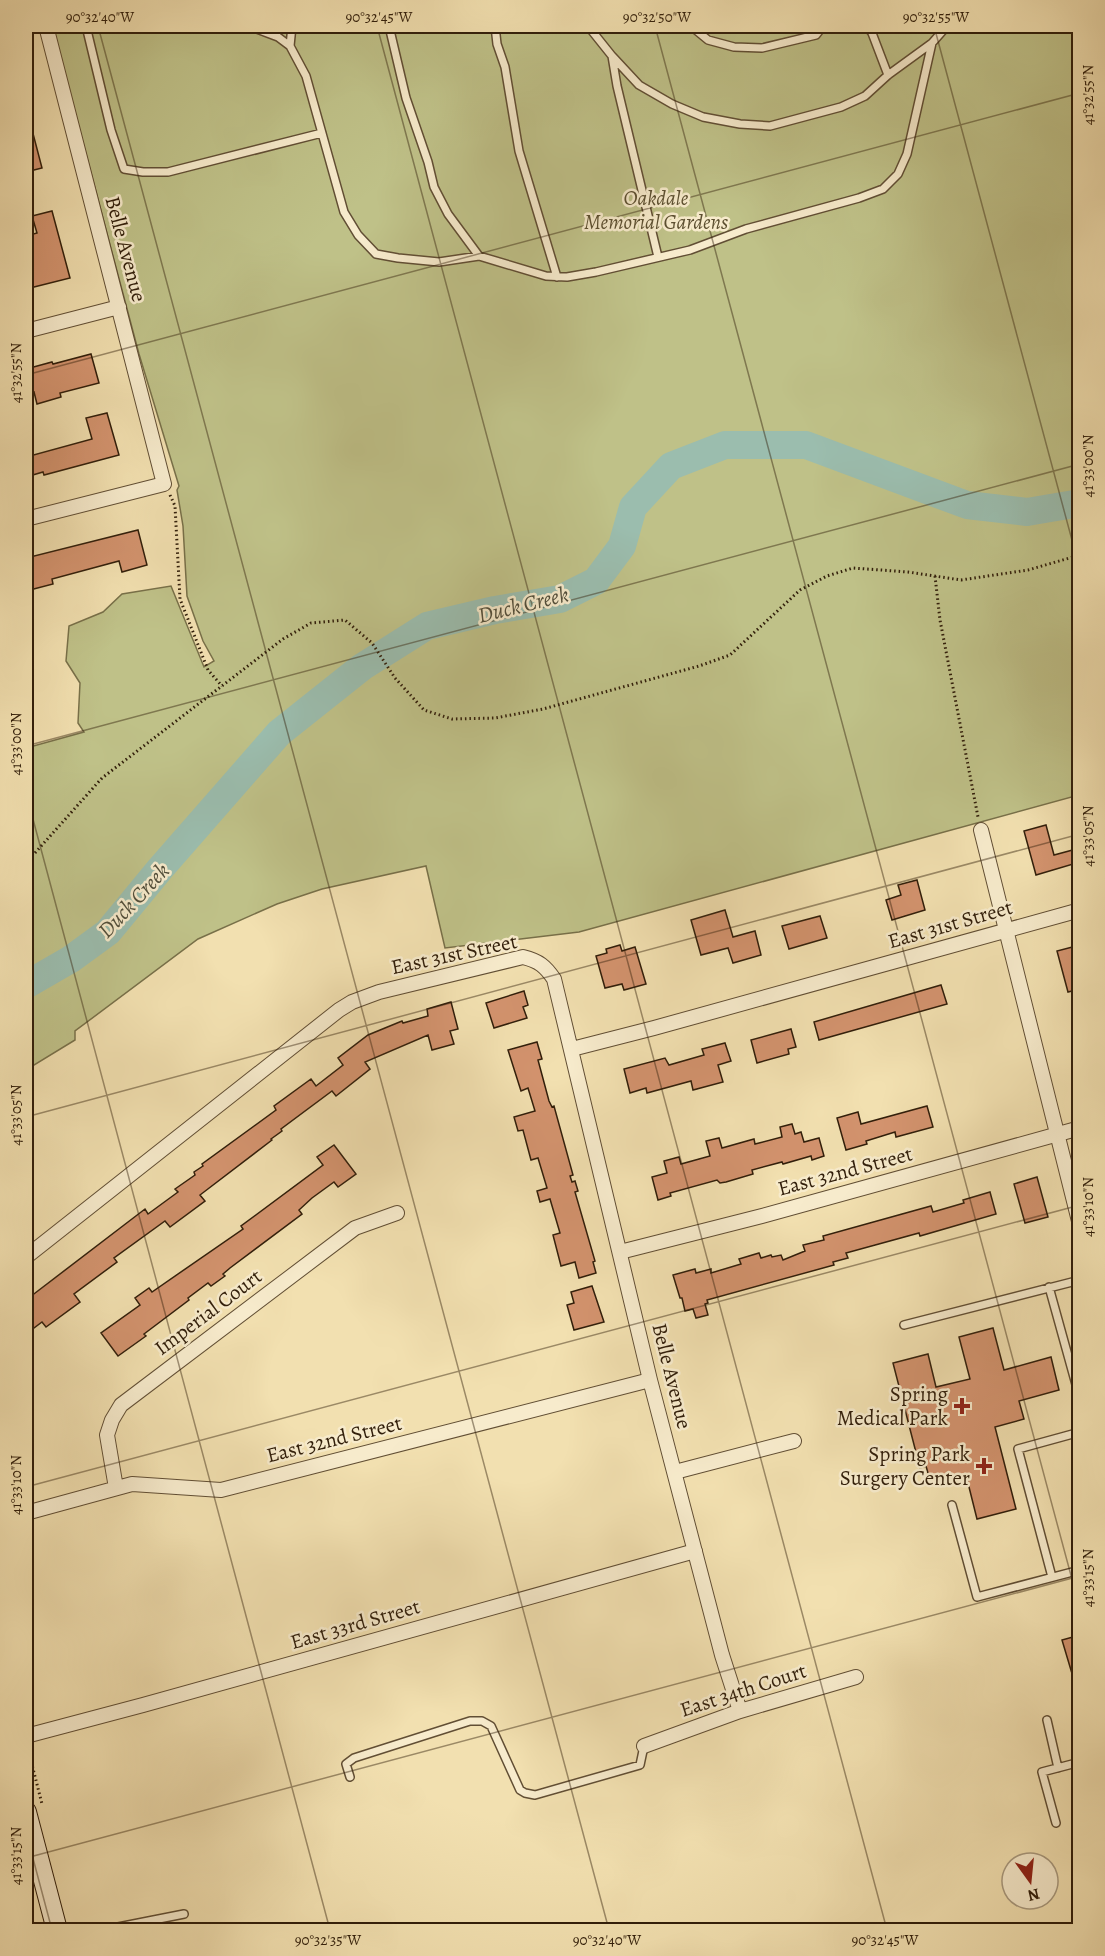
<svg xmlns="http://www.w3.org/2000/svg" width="1105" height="1956" font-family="Alegreya,serif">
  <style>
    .green { fill: #bfc188; stroke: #787049; stroke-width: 1.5 }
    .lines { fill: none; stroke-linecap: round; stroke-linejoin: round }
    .river { stroke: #9bbdae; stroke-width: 28 }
    .building { fill: #d3936e; stroke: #311e0a; stroke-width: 1.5 }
    .lane-casing { stroke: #614e34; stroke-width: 10 }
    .street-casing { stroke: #614e34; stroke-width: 16 }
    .secondary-casing { stroke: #311e0a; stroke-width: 22 }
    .path { stroke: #311e0a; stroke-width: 3; stroke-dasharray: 1.5 3; stroke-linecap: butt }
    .lane { stroke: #f7ebcc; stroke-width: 7 }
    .street { stroke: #f7ebcc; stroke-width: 14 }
    .secondary { stroke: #f7ebcc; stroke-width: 20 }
    .ticks { fill: none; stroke: #311e0a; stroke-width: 1.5; stroke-opacity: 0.45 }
    .poi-dot { fill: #8f2418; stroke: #f7ebcc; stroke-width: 2 }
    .labels { text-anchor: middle; stroke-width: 5; stroke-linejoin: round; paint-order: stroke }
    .park-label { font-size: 21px; font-style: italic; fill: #5c4f30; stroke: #f7ebcc }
    .street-label { font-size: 21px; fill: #311e0a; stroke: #f7ebcc }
    .poi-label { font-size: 21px; fill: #311e0a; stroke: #f7ebcc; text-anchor: end }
    .water-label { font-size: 22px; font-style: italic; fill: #514e3b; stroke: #f7ebcc }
    .neatline { fill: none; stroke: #311e0a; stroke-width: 2 }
    .ticks-label { font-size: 15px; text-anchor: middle; fill: #311e0a }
  </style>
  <rect width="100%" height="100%" fill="#f2e0b0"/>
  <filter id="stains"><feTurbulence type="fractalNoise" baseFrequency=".00333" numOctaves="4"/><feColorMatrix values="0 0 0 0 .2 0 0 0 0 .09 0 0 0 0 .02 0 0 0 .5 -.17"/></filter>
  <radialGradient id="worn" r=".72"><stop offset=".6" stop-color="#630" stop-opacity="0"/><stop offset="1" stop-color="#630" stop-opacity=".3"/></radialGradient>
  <path class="green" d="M52,26H1079V795L579,932L445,948L426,866L322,889L277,904L198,939L75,1031V1040L26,1070V748L84,732L78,723L80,683L66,661L69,626L103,612L122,594L171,586L204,667L214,661L203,641L187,596L183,526L177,490L179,486L139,354Z"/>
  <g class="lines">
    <path class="river" d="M26,985L71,959L108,932L160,869L279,733L362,667L427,626L495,610L560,599L596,581L622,546L633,507L671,466L725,445H806L967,505L1027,512L1080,503"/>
  </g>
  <path class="building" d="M26,122H30L42,168L26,172Z
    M52,211L70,278L26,289V236L37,233L32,216Z
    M91,354L99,383L60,393L61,397L37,404L34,392L26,394V369L52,362L53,364Z
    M107,413L119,455L44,475L43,472L26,477V457L92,439L86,418Z
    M138,530L147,565L122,572L119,561L52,579L53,584L26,591V558Z
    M1046,825L1054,855L1080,848V862L1036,875L1024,831Z
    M917,880L925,910L892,920L886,900L901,895L898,885Z
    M725,910L733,937L755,931L761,955L733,963L728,948L701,955L691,920Z
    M820,916L827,938L789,949L782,926Z
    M620,945L622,951L635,947L646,984L624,990L622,984L605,988L596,956L607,953L606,949Z
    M1080,945V989L1068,992L1057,951Z
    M941,985L947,1004L819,1040L814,1022Z
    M524,991L528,1005L523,1007L527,1018L494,1028L486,1003Z
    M451,1002L458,1029L450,1031L454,1044L432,1050L428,1035L365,1062L370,1069L336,1096L332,1091L281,1129L282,1131L271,1139L272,1140L200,1195L205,1201L170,1227L165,1221L114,1258L117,1262L74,1294L80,1302L46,1327L42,1322L26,1334V1300L145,1209L148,1214L178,1192L175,1189L195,1175L194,1172L203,1166L202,1164L276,1110L274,1106L311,1079L316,1086L343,1065L338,1058L368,1035L402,1021L403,1023L428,1016L427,1009Z
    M791,1029L796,1047L788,1049L789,1054L757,1063L751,1040Z
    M537,1042L542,1059L538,1060L549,1101L552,1107L554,1106L573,1175L570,1176L572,1182L575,1181L578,1191L575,1192L595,1261L593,1262L596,1273L579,1278L575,1262L561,1266L553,1235L560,1233L550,1199L540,1202L537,1191L547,1188L538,1158L531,1160L523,1130L518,1131L514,1117L535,1111L528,1088L521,1091L508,1050Z
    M725,1043L731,1061L718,1065L723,1082L693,1090L691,1081L647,1093L646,1088L630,1093L624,1069L665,1058L669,1065L704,1055L702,1049Z
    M927,1106L933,1127L896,1137L895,1132L866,1141L867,1144L846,1150L837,1118L858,1112L861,1124Z
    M792,1124L795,1134L801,1132L804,1142L819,1138L824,1156L812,1160L811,1156L783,1164L782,1162L752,1170L753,1174L726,1182L720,1183L717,1180L670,1193L671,1196L658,1200L652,1177L667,1173L664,1161L679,1157L681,1164L710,1156L706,1141L719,1138L722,1148L754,1139L755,1144L782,1137L780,1127Z
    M334,1145L356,1174L338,1187L334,1182L312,1198L299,1210L302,1214L230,1268L223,1274L225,1276L211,1286L208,1283L188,1298L189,1300L144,1334L146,1336L118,1356L101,1333L140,1305L135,1298L149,1288L152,1292L243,1229L241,1226L323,1165L317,1157Z
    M1037,1177L1048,1217L1025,1223L1014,1184Z
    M990,1192L996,1214L920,1236L919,1233L846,1253L848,1258L833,1262L834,1265L707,1300L708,1303L705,1304L708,1315L696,1318L693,1309L685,1311L682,1298H680L673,1275L695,1269L696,1273L711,1269V1273L741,1264L739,1259L759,1253L761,1258L771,1255L772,1257L781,1255L783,1260L805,1251L803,1245L824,1240L823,1236L931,1206L933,1212L964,1203L963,1200Z
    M592,1286L604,1322L574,1330L567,1305L574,1303L571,1292Z
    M993,1328L1004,1370L1051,1357L1059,1390L1019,1401L1024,1419L995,1427L1016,1509L977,1519L966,1475L931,1484L926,1466L920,1468L893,1363L928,1354L936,1387L970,1379L959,1337Z
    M1080,1635V1686L1076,1687L1062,1640Z"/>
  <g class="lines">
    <defs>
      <path id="lane" d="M86,26L111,130L124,169L143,172H168L322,133
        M249,26L278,37L290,46L306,76L344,212L358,235L376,254L398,258L439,262L479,256L546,276L567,277L596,272L690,250L746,229L859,198L883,189L898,174L907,154L932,43
        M389,26L406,98L428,162L434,187L448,214L479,256
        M495,26L497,44L505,67L519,151L557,277
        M588,26L612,56L617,86L658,257
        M691,26L708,40L734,47L762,48L816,35L823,26
        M867,26L872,33L888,75
        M290,46L292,26
        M612,56L639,85L672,104L703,117L740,124L770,126L841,107L865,96L888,75L932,43L947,26
        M1049,1287L1080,1399
        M904,1325L1080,1280
        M952,1505L977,1597L1080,1570
        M1052,1577L1018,1449L1080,1432
        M1047,1720L1058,1768
        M350,1777L346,1764L354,1758L470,1721H482L491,1726L520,1790L525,1793L535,1795L640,1765L644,1746
        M1056,1823L1042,1772L1080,1762
        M103,1930L184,1914
        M180,1930H184
        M463,1930H465
        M1066,1930L1080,1927"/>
      <path id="street" d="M26,331L119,307
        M26,519L164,484L46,26
        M981,830L1080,1225
        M572,1049L654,1028L1080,910
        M620,1252L762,1216L1080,1128
        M26,1257L339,1010L352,1002L379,992L523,957C539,961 545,966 554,979L650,1380L722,1655L740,1711
        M675,1472L794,1441
        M116,1488L107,1435L112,1420L121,1405L355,1228L397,1213
        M26,1513L132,1484L221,1490L650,1380
        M26,1736L143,1705L695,1551
        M644,1746L740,1711L856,1677"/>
      <path id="secondary" d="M26,1812L57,1930"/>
    </defs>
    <use href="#lane" class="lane-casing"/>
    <use href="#street" class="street-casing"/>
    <use href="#secondary" class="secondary-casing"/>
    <path class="path" d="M170,495L175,506L180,599L208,670L222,686
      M935,576L940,620L978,817
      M26,863L102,778L283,639L311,623L345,620L372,643L395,678L424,710L452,719L495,718L543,709L699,666L730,655L800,590L827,576L853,568L908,572L961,580L1028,570L1080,555
      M28,1749L42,1804"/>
    <use href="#lane" class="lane"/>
    <use href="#street" class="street"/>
    <use href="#secondary" class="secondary"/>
  </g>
  <path class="ticks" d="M98,26L609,1930M377,26L887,1930M655,26L1080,1609M934,26L1080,570M26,375L1080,93M26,746L1080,464M26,793L330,1930M26,1117L1080,834M26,1487L1080,1205M26,1832L52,1930M26,1858L1080,1576"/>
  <g class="poi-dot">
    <path d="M959 1397h6v6h6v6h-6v6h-6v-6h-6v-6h6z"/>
    <path d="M981 1457h6v6h6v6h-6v6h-6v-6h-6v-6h6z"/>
  </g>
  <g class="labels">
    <g class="park-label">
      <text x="656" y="205">Oakdale<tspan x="656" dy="24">Memorial Gardens</tspan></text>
    </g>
    <g class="street-label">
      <text transform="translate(126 249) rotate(75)" y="7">Belle Avenue</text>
      <text transform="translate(950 924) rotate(-16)" y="7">East 31st Street</text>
      <text transform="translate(454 954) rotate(-12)" y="7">East 31st Street</text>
      <text transform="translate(845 1171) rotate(-15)" y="7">East 32nd Street</text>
      <text transform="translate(208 1312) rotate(-37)" y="7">Imperial Court</text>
      <text transform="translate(672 1376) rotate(76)" y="7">Belle Avenue</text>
      <text transform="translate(334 1439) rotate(-14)" y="7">East 32nd Street</text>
      <text transform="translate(355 1624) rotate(-16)" y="7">East 33rd Street</text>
      <text transform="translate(743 1690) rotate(-18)" y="7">East 34th Court</text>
    </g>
    <g class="poi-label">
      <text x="948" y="1401">Spring<tspan x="948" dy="24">Medical Park</tspan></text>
      <text x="970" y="1461">Spring Park<tspan x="970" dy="24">Surgery Center</tspan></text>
    </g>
    <g class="water-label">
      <text transform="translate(523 604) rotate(-14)" y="8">Duck Creek</text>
      <text transform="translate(133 900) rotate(-47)" y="8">Duck Creek</text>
    </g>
  </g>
  <rect width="1105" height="1956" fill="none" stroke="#f2e0b0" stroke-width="66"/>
  <g transform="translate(1030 1881) rotate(165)"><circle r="28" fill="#f7ebcc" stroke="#a8997e" stroke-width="1.5"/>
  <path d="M0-4.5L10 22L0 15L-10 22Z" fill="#8f2418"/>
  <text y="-9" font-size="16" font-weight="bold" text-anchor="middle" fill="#311e0a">N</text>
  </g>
  <rect x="33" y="33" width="1039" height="1890" class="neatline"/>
  <g class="ticks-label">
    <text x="100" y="22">90°32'40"W</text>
    <text x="379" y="22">90°32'45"W</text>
    <text x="657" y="22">90°32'50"W</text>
    <text x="936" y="22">90°32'55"W</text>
    <text transform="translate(1088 95) rotate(-90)" y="5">41°32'55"N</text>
    <text transform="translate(16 373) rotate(-90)" y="5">41°32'55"N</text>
    <text transform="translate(1088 466) rotate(-90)" y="5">41°33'00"N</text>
    <text transform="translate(16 744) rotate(-90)" y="5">41°33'00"N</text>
    <text transform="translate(1088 836) rotate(-90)" y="5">41°33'05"N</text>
    <text transform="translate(16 1115) rotate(-90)" y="5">41°33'05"N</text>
    <text transform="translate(1088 1207) rotate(-90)" y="5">41°33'10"N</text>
    <text transform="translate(16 1485) rotate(-90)" y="5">41°33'10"N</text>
    <text transform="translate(1088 1578) rotate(-90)" y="5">41°33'15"N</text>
    <text transform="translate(16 1856) rotate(-90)" y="5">41°33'15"N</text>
    <text x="328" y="1945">90°32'35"W</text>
    <text x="607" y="1945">90°32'40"W</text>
    <text x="885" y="1945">90°32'45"W</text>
  </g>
  <rect width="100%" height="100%" filter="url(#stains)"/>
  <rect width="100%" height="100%" fill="url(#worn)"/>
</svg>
